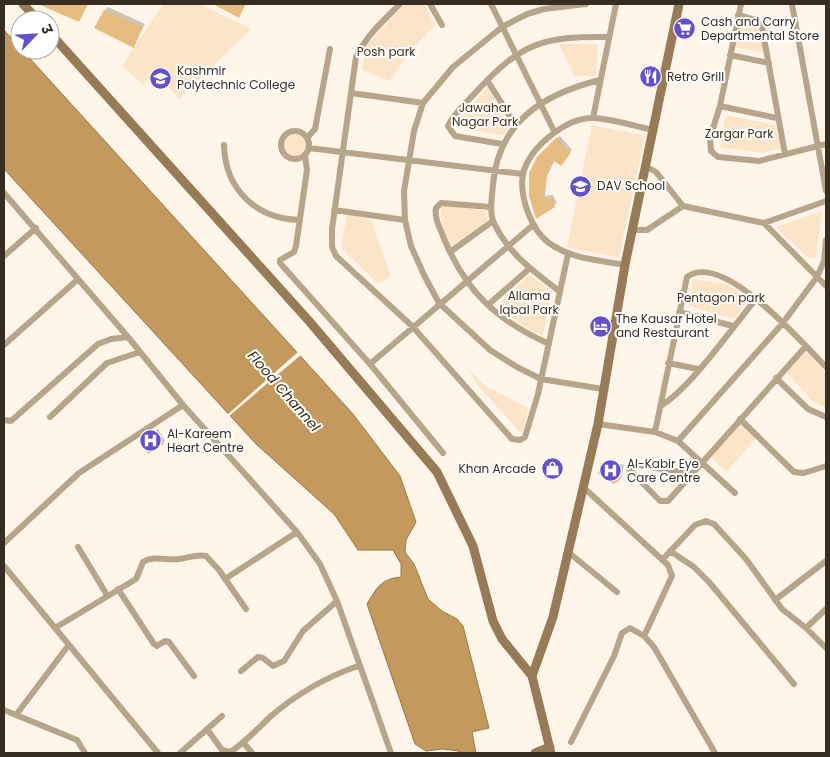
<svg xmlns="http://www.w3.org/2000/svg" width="830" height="757" font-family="Poppins,'Noto Sans Devanagari',sans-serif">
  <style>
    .green { fill: #fbe4c7 }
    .water { fill: #c3995e; stroke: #99794c }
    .pier { fill: #fff5e8 }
    .shadow { fill: #0003 }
    .building { fill: #e7bc80 }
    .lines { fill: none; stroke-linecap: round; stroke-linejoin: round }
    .minor { stroke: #b6a48b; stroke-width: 6 }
    .secondary { stroke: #977b56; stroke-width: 9 }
    .labels { text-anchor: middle; stroke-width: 4; stroke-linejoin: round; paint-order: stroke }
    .poi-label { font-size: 12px; fill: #372e21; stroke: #fff; text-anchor: start }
    .park-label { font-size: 12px; fill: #422f15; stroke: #fff }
    .water-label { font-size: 14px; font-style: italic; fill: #3d2a10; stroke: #fff }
  </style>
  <rect width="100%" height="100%" fill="#fff5e8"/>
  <path class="green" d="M163,4H200L251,29L179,99L155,71L143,85L122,66Z
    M405,4H424L435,25L412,49L390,81L362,70L366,46Z
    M740,17C763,25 761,30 765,53L734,47Z
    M559,44H598L596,76H574Z
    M488,87L509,126L503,136L453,126Z
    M726,115L775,125L782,148L762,153L720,147Z
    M592,125L645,136L619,258L567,247Z
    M284 145a12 12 0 1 1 24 0a12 12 0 1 1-24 0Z
    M440,204L486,211L488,220L451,247L442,225Z
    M822,211L816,258H808L776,227Z
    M347,214L371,220L391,277L377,283L341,248Z
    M529,275L552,291L543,336L522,325L497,305Z
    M693,279L728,284L747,301L734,319L689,306Z
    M805,351L826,372V407L813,402L787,373Z
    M467,368L484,385L528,408L523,431L520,432L479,387Z
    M740,422L756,438L726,472L710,456Z"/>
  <path class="water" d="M4,30L353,414L400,476L416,522L406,540L405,552L414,564L428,599L442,611L457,619L463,626L489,728L472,732L476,753H459L458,751L443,749L426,751L415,744L367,604C377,588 380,579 401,577V564L393,550H358L334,514L256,444L4,169Z"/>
  <path class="pier" d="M299,351L302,354L228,417L227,415Z"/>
  <path class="shadow" d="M41,4H88L79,20Z
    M108,7L145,24L134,46L105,10Z
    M560,136L572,150L563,162L555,160L547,176L545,196L553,195L557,203L537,217L538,158Z
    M158,429L165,441L163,443L144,438Z
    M604,461L624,465L622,476L619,479L602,463Z"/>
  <path class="building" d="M38,4H88L79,22Z
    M213,4H246L239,18Z
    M104,10L142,27L134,48L94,28Z
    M557,137L570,154L561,166L554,161L548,170L543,198L551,197L555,207L536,219L529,196V173L537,157Z
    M155,431L164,444L148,454L140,440Z
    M601,463L622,467L620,480L613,484L604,475L598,474Z"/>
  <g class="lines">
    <path class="minor" d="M400,4C383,21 367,35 356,57L332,229V247L336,256L412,326L512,439L520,440L525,437L538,394L568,254
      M430,4L442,25
      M491,4L554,131
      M586,4L544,9L527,14L502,27L453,67L423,103L414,131L404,191L405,220L411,246L424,275L439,303L490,350L517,367L541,379L603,389
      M741,4L720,106L710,138L711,151L718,157L759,161L826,144
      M792,4L826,191
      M738,15L755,20L762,27L785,154
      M730,55L769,63
      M487,80L516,126
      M351,93L423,103
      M720,106L777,118
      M593,118L616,4
      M281 145a14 14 0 1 1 28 0a14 14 0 1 1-28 0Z
      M307,138L315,129L330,49
      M502,144L455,136L448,126C454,113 466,103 475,93C521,43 542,36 609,37
      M224,145C225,189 256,219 300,220
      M309,148L523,174
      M305,156L307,170L296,246L294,252L280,260V263L370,364L443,453
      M647,167L656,172L683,206
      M4,193L128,337L183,405L297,532L320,564L337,601L391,753
      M491,207L441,203L436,208C434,219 441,230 445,241C467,293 498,321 549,344
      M334,210L405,220
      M764,223L826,201
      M632,230H647L683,206L764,223L826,286
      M450,252L493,221
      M4,256L36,228
      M625,265C599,260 571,259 549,243C531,230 519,196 523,174C529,148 566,117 594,118C613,119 634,126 653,130
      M559,291C533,271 508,253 494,223C489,212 492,197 493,185C498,122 543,94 600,80
      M488,305L530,268
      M679,312L733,326
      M4,345L77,280
      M668,363L698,369
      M370,364L533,225
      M776,378L808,409L826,417
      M662,405C692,386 731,329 756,299
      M50,417L107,363L140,352
      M740,419L794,472L804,473L826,466
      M4,420L11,421L98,344L111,339L128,337
      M598,424L655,432L678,441L735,493
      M655,432L687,277C723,250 802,343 826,367
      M678,441L782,324L817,277L824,261L826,240
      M693,474L639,465H633L629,469L660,501H668L806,346
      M583,487L668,565L672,576L644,636
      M4,543L79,473L183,405
      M78,547L107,595
      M670,551L694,567L709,582L794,684
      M568,552L617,592
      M662,560L695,525L706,521L714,524L746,559L782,609L806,628L826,648
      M4,566L158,753
      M225,579L297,532
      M118,589L154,644L157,646L165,641L169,642L194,676
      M775,600L826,561
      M55,628L136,579L143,562C154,555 167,561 179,559C189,558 196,554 206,556L219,570L246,609
      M806,628L826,609
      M241,671L258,657L263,658L273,666L284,661L303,631L337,601
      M4,710L77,740L85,753
      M16,715L68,646
      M207,729L222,750L230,752C245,743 258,728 271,716C297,694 326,677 358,666
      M243,742L252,753
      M571,742L614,656L622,633L630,628L644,636L654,647L715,753
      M180,753L222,716"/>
    <path class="secondary" d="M23,4L38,20
      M50,33L309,321L437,472L473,546L493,621L502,639L532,676
      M535,753L550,747
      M551,753L532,676L553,617L598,424L625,265L679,4"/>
  </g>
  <defs>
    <symbol id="supermarket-disc" viewBox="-11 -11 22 22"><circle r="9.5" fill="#6251ca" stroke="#fff"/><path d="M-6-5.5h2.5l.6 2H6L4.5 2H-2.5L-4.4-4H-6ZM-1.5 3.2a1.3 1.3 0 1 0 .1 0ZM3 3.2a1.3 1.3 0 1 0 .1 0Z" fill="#fff"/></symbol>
    <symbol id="restaurant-disc" viewBox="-11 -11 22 22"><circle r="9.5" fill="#6251ca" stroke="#fff"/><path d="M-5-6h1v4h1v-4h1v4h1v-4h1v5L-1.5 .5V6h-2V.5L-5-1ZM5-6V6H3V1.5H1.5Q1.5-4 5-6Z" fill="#fff"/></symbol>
    <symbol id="university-disc" viewBox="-11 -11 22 22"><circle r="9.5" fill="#6251ca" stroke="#fff"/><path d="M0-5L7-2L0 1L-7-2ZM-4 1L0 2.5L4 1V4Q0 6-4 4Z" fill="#fff"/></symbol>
    <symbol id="school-disc" viewBox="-11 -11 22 22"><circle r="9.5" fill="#6251ca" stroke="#fff"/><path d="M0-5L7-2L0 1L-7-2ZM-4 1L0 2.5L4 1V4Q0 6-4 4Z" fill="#fff"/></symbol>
    <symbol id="hotel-disc" viewBox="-11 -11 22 22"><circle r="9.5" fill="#6251ca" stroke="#fff"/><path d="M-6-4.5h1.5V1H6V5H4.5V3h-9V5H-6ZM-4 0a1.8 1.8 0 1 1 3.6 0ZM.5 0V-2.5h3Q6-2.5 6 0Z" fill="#fff"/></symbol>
    <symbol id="hospital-disc" viewBox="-11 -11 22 22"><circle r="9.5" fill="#6251ca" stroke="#fff"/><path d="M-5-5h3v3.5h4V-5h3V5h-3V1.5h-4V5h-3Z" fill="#fff"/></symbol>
    <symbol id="shop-disc" viewBox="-11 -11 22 22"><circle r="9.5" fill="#6251ca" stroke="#fff"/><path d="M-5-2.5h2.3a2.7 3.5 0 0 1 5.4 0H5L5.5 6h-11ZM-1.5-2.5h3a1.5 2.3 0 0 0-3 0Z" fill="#fff"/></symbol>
  </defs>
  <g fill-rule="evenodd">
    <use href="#supermarket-disc" x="672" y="16" width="25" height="25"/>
    <use href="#restaurant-disc" x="638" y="64" width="25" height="25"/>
    <use href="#university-disc" x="148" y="66" width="25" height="25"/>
    <use href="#school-disc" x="568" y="174" width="25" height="25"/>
    <use href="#hotel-disc" x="588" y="314" width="25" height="25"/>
    <use href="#hospital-disc" x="138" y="428" width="25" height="25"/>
    <use href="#shop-disc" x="540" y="456" width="25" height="25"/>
    <use href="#hospital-disc" x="598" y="458" width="25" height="25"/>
  </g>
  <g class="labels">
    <g class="poi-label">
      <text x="701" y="26">Cash and Carry<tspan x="701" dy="14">Departmental Store</tspan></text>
      <text x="177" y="75">Kashmir<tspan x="177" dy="14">Polytechnic College</tspan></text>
      <text x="667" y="81">Retro Grill</text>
      <text x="597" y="190">DAV School</text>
      <text x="616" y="323">The Kausar Hotel<tspan x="616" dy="14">and Restaurant</tspan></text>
      <text x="167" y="438">Al-Kareem<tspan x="167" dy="14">Heart Centre</tspan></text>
      <text x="627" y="468">Al-Kabir Eye<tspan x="627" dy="14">Care Centre</tspan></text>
      <text x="536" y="473" text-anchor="end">Khan Arcade</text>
    </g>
    <g class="park-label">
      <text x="386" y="56">Posh park</text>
      <text x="485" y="112">Jawahar<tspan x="485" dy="14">Nagar Park</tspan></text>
      <text x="739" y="138">Zargar Park</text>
      <text x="529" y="300">Allama<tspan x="529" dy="14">Iqbal Park</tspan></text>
      <text x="721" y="302">Pentagon park</text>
    </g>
    <g class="water-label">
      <text transform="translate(284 391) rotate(49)" y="5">Flood Channel</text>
    </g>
  </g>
  <rect width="830" height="757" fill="none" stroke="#372e21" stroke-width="10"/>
  <g transform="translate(35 35) rotate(65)"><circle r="24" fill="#ffffff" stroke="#afaba6"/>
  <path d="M0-4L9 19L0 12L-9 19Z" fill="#6251ca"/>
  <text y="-8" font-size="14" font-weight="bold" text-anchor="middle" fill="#372e21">उ</text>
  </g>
</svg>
